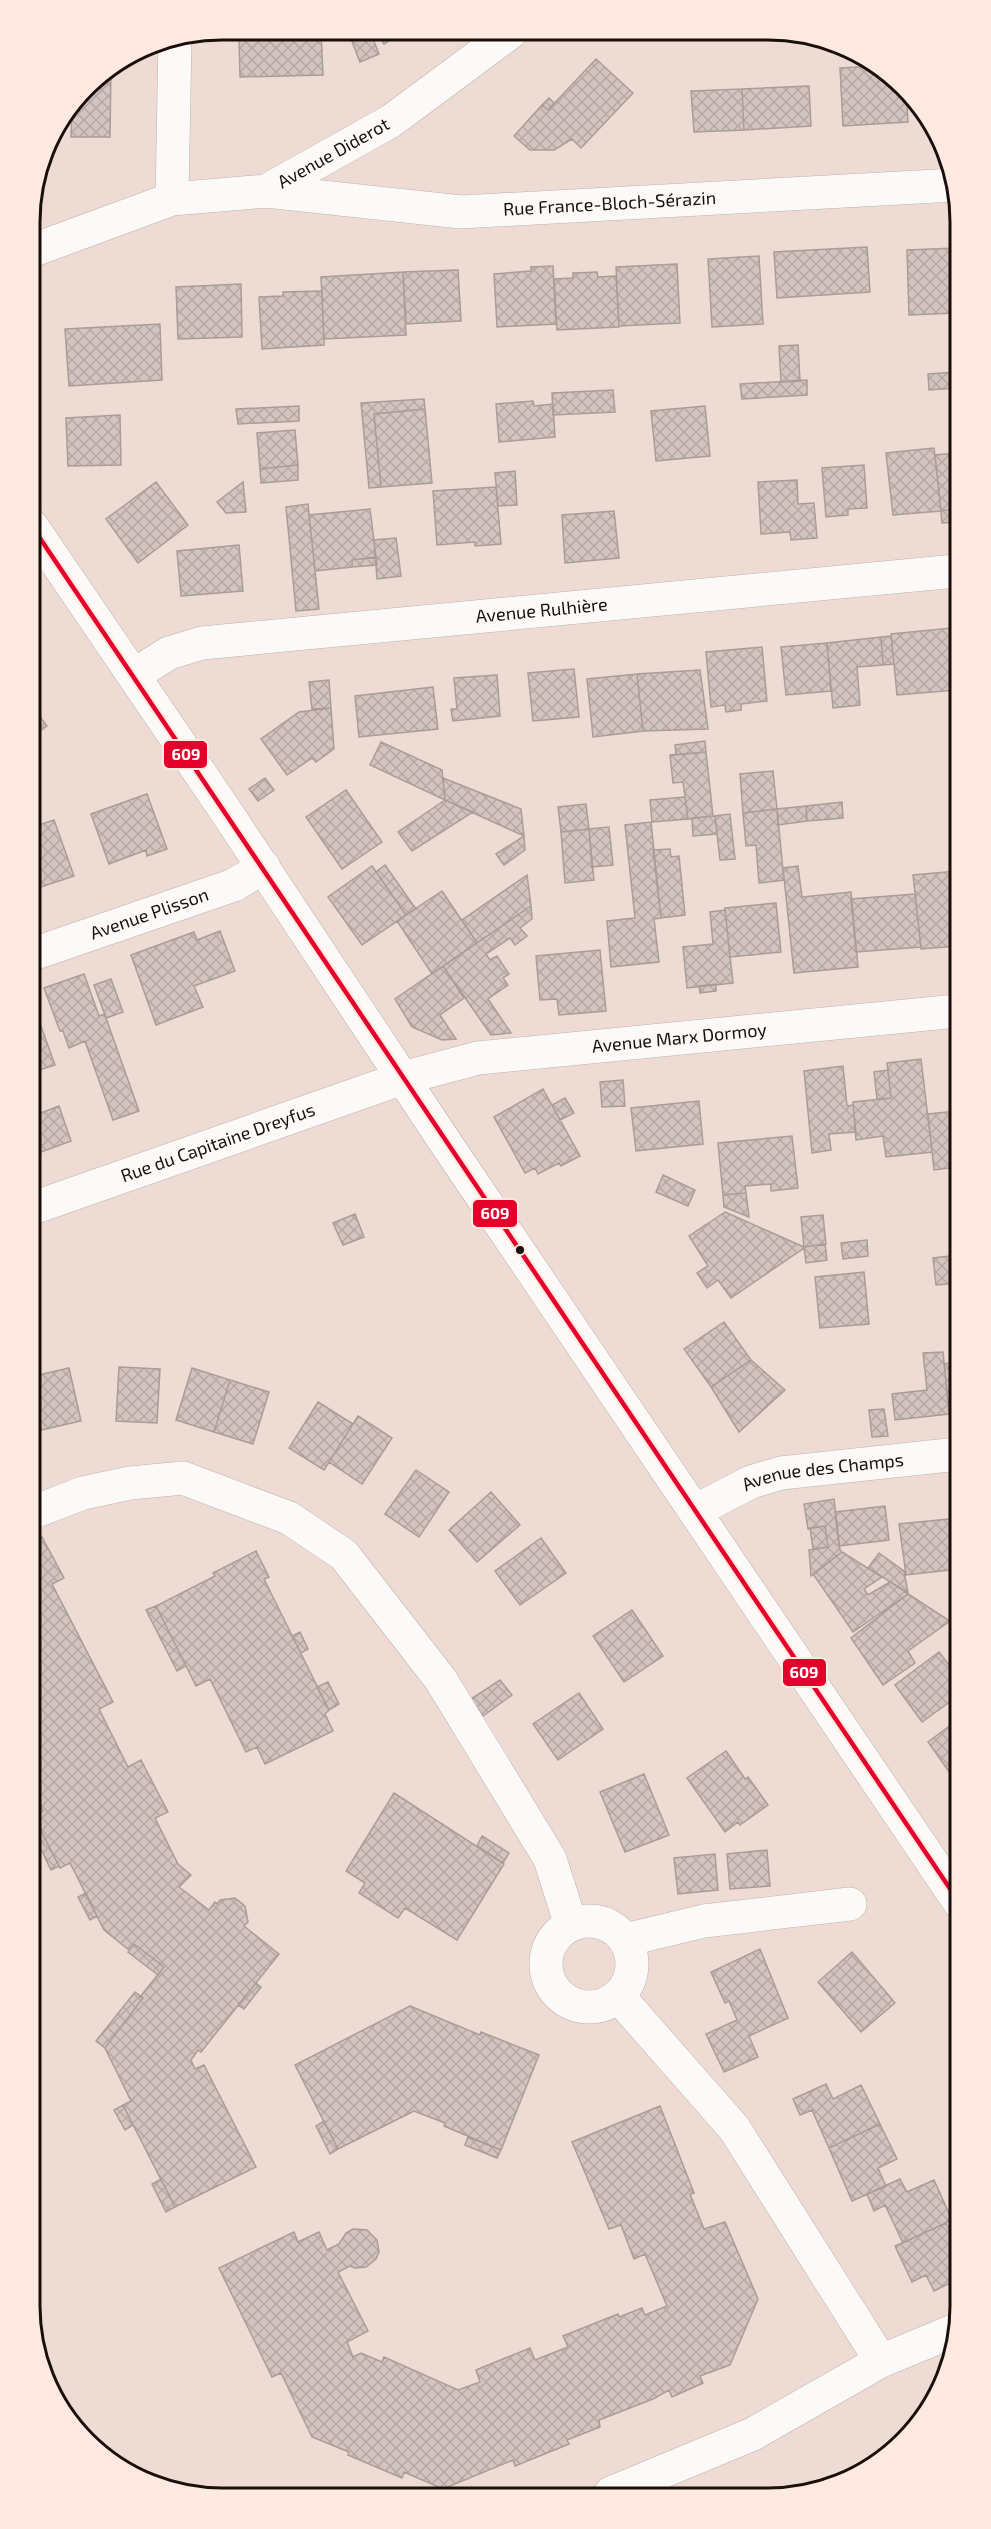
<svg xmlns="http://www.w3.org/2000/svg" width="991" height="2529" font-family="'Exo 2',sans-serif">
  <style>
    .building { fill: url(#building-cross-hatch); stroke: #aa9c97; stroke-width: 1.5 }
    .lines { fill: none; stroke-linecap: round; stroke-linejoin: round }
    .minor-casing { stroke: #beb1aa; stroke-width: 34 }
    .minor { stroke: #fcfaf9; stroke-width: 33 }
    .bus-1-casing { stroke: #fde9e0; stroke-width: 9 }
    .bus-1 { stroke: #e4002b; stroke-width: 4.5 }
    .bus-dot { fill: #1a0f0a; stroke: #fde9e0; stroke-width: 2 }
    .labels { text-anchor: middle; stroke-width: 4.5; stroke-linejoin: round; paint-order: stroke }
    .street-label { font-size: 18px; fill: #1a0f0a; stroke: #fde9e0 }
    .rim { fill: none; stroke: #1a0f0a; stroke-width: 3 }
    .line-badge { stroke: #fde9e0; stroke-width: 2 }
    .badge-label { font-size: 16px; text-anchor: middle; font-weight: bold; fill: #fff }
  </style>
  <defs>
    <pattern id="building-cross-hatch" width="8" height="8" patternUnits="userSpaceOnUse" patternTransform="scale(1.5)"><rect width="8" height="8" fill="#d3c4c0"/><path d="M0 0l8 8M0 8l8-8" fill="none" stroke="#b5a7a4"/></pattern>
  </defs>
  <rect width="100%" height="100%" fill="#eedcd4"/>
  <path class="building" d="M254,30H280V35L295,34V30L321,31L323,75L240,77L239,37L254,36Z
    M348,31H370L379,54L360,62Z
    M376,31H395L398,35L384,44Z
    M596,59L633,93L581,148L572,139L554,150H530L514,136L542,105L548,110Z
    M876,66L906,89L908,122L843,126L840,68Z
    M111,68L110,137H71L72,109L95,78Z
    M809,86L811,126L744,130L742,89Z
    M742,89L744,130L694,132L691,91Z
    M549,98L554,103L548,110L542,105Z
    M867,247L870,292L777,298L774,252Z
    M955,248V313L909,315L907,250Z
    M759,256L763,324L712,327L708,259Z
    M677,264L680,323L619,326L616,267Z
    M553,266L556,324L497,327L494,274L531,271V267Z
    M458,270L461,321L406,324L403,272Z
    M403,272L406,335L324,339L321,277Z
    M597,272L598,277L616,276L619,327L557,330L554,279L573,278V273Z
    M241,284L242,337L178,339L176,287Z
    M322,291L324,345L262,349L259,297L283,296V292Z
    M160,324L162,380L69,386L65,329Z
    M798,345L800,381L781,382L779,346Z
    M955,372V388L929,390L928,374Z
    M807,380V395L742,399L740,384Z
    M613,390L615,412L553,415L552,393Z
    M424,399L425,409L374,414L381,487L369,488L361,403Z
    M533,401L534,406L553,404L555,437L499,442L496,404Z
    M299,406V421L238,424L236,409Z
    M705,406L710,456L656,461L651,411Z
    M425,409L432,483L381,487L374,414Z
    M120,415L121,465L68,466L66,418Z
    M295,430L298,465L260,469L257,433Z
    M934,448L941,511L893,515L886,453Z
    M955,453V509L941,511L935,455Z
    M298,465V480L261,483L260,469Z
    M864,465L867,508L848,509V515L826,517L822,468Z
    M515,471L517,505L498,506L495,473Z
    M797,480L798,504L814,503L817,538L791,540L790,532L761,534L758,482Z
    M156,482L188,525L138,563L106,519Z
    M243,482L246,512L226,513L217,502Z
    M496,487L501,544L475,546V542L437,545L433,491Z
    M308,504L319,609L296,611L286,507Z
    M370,509L376,557L352,560V567L315,571L309,515Z
    M955,509L956,522L942,523L941,511Z
    M614,511L619,558L565,563L562,515Z
    M396,538L401,576L377,579L374,540Z
    M239,545L243,591L181,596L177,551Z
    M376,557L377,565L352,567V560Z
    M951,628L956,690L897,695L891,634Z
    M891,636L894,664L883,665L881,637Z
    M881,637L883,665L857,667L860,705L833,708L827,643Z
    M827,643L831,691L786,695L781,647Z
    M762,647L767,701L741,704V710L726,712L725,705L711,707L706,652Z
    M574,669L579,717L533,721L528,673Z
    M700,670L708,729L643,731L637,674Z
    M637,674L643,731L593,737L587,679Z
    M497,675L500,716L453,721L451,709H457L454,678Z
    M329,680L331,708L312,709L309,682Z
    M433,687L438,729L359,737L355,696Z
    M32,706L47,726L32,736Z
    M331,708L334,749L316,762L312,758L287,775L261,739L299,712Z
    M705,741L706,752L676,755L675,745Z
    M381,742L442,770L445,800L370,765Z
    M706,752L713,816L688,819L683,782L673,783L670,755Z
    M773,771L777,809L743,813L740,774Z
    M265,778L274,790L258,801L249,789Z
    M443,778L521,809L524,836L445,800Z
    M346,790L382,842L342,869L306,817Z
    M147,794L167,849L147,856L146,850L109,864L91,814Z
    M685,797L688,819L652,822L650,800Z
    M445,800L473,812L412,851L398,832Z
    M842,802L843,818L807,821L806,806Z
    M586,804L589,829L561,832L558,807Z
    M806,806L807,821L778,825L777,809Z
    M777,809L784,880L759,883L756,845L746,846L743,813Z
    M730,814L735,859L720,860L715,816Z
    M715,816L717,834L693,836L692,818Z
    M54,820L74,876L32,890V827Z
    M651,822L661,918L654,919L659,962L611,967L607,921L635,918L625,825Z
    M609,827L613,865L592,867L589,829Z
    M589,829L594,880L565,883L561,832Z
    M524,836L525,850L504,865L496,854Z
    M670,849L671,857L679,856L685,915L661,918L653,850Z
    M385,865L416,909L406,915L376,872Z
    M372,866L406,915L362,945L328,897Z
    M798,866L802,897L851,892L858,967L794,973L783,868Z
    M957,871V946L921,949L913,875Z
    M527,875L531,906L477,943L462,920Z
    M442,891L477,943L432,974L397,921Z
    M915,894L921,947L856,952L851,899Z
    M776,903L781,952L730,957L725,908Z
    M531,906L532,919L520,928L527,936L515,945L510,938L486,954L490,960L497,956L509,974L503,978L508,985L488,999L511,1033L491,1035L443,966Z
    M725,910L733,983L687,988L683,947L713,944L710,912Z
    M220,931L235,971L194,986L203,1007L156,1025L131,955L194,932L197,940Z
    M600,950L606,1011L559,1015L557,999L540,1000L536,956Z
    M443,966L464,998L440,1015L456,1039L442,1040L412,1027L395,999Z
    M84,974L99,1016L105,1014L106,1018L139,1111L113,1120L85,1041L69,1048L63,1031H60L44,988Z
    M111,979L123,1012L106,1018L94,985Z
    M716,984V991L700,993L699,986Z
    M37,1015L55,1065L33,1072V1016Z
    M921,1059L932,1152L886,1157L883,1136L856,1140L853,1102L891,1098L887,1063Z
    M843,1066L847,1106L853,1105L856,1132L829,1134L831,1150L812,1153L804,1071Z
    M888,1070L891,1098L877,1099L874,1072Z
    M623,1080L625,1106L602,1107L600,1082Z
    M543,1089L580,1156L561,1166L559,1163L538,1174L535,1168L525,1173L494,1117Z
    M565,1098L574,1113L560,1120L552,1105Z
    M699,1101L703,1144L636,1151L631,1108Z
    M59,1106L71,1141L33,1155V1116Z
    M957,1111V1167L934,1170L928,1114Z
    M792,1136L798,1188L771,1191V1184L745,1186L746,1193L723,1195L718,1143Z
    M663,1175L695,1190L688,1206L656,1192Z
    M746,1193L749,1217L724,1207L723,1195Z
    M725,1212L804,1247V1248L731,1298L718,1280L707,1288L697,1273L708,1266L689,1236Z
    M355,1214L364,1237L343,1245L333,1223Z
    M823,1215L826,1244L804,1247L801,1217Z
    M867,1240L868,1256L843,1259L841,1243Z
    M825,1244L827,1260L806,1263L804,1247Z
    M958,1255V1283L936,1285L933,1258Z
    M864,1272L869,1324L820,1328L815,1277Z
    M724,1322L751,1360L711,1387L684,1349Z
    M943,1352L949,1414L895,1420L892,1394L927,1390L923,1353Z
    M751,1360L785,1390L739,1432L711,1387Z
    M958,1362V1417L950,1418L944,1364Z
    M119,1367L160,1369L157,1423L116,1421Z
    M69,1368L81,1421L41,1430L34,1397V1376Z
    M192,1368L230,1380L214,1432L176,1420Z
    M230,1380L269,1392L253,1444L214,1432Z
    M318,1402L353,1424L324,1470L289,1448Z
    M884,1409L888,1436L872,1437L869,1410Z
    M358,1416L392,1438L362,1484L329,1462Z
    M416,1470L449,1492L419,1537L385,1514Z
    M491,1492L520,1525L477,1562L449,1530Z
    M834,1499L840,1550L842,1552L811,1576L809,1550L828,1547L825,1526L808,1529L804,1504Z
    M885,1506L889,1540L839,1546L835,1512Z
    M958,1518V1569L906,1575L899,1524Z
    M825,1526L828,1547L813,1549L810,1528Z
    M42,1537L64,1578L52,1584L113,1702L99,1709L128,1767L141,1760L168,1812L155,1818L178,1864L191,1875L179,1887L209,1910L215,1902L217,1904L220,1900L235,1898L245,1906L248,1922L244,1926L279,1954L201,2052L198,2050L191,2060L195,2069L204,2065L256,2167L175,2207L123,2105L131,2101L105,2048L143,1998L140,1997L164,1967L134,1944L129,1950L104,1930L70,1863L60,1868L35,1819V1815L43,1811L35,1795L34,1541Z
    M541,1538L566,1573L520,1605L495,1571Z
    M256,1551L269,1577L264,1579L329,1710L325,1714L333,1731L265,1764L257,1747L246,1752L210,1679L196,1686L156,1606L215,1576L213,1573Z
    M842,1552L882,1577L864,1589L868,1595L890,1582L908,1594L853,1632L813,1574Z
    M879,1553L904,1571L908,1593L868,1568Z
    M908,1594L950,1621L908,1651L915,1663L883,1685L851,1638Z
    M156,1606L186,1666L177,1671L146,1610Z
    M632,1610L663,1656L624,1682L593,1636Z
    M300,1632L308,1649L301,1653L292,1636Z
    M939,1652L959,1678V1695L922,1722L895,1685Z
    M500,1680L512,1695L483,1716L471,1699Z
    M328,1682L339,1704L329,1710L317,1687Z
    M579,1693L603,1729L558,1760L533,1724Z
    M959,1719V1781L957,1783L928,1742Z
    M726,1751L745,1779L748,1777L768,1805L740,1825L738,1822L725,1832L687,1778Z
    M644,1774L669,1835L625,1852L600,1792Z
    M394,1793L504,1864L457,1940L405,1908L398,1918L359,1893L365,1883L346,1871Z
    M35,1819L59,1866L51,1870L35,1837Z
    M482,1836L509,1853L503,1863L477,1846Z
    M767,1850L770,1886L730,1889L727,1854Z
    M715,1854L718,1890L678,1894L674,1858Z
    M86,1893L97,1916L90,1920L78,1897Z
    M134,1944L164,1967L158,1975L128,1952Z
    M760,1949L788,2018L749,2036L758,2057L724,2072L706,2034L737,2020L729,2001L725,2003L711,1972Z
    M852,1952L895,2003L861,2032L818,1982Z
    M256,1983L261,1987L244,2009L238,2005Z
    M135,1992L143,1998L105,2048L96,2041Z
    M410,2006L480,2035L481,2032L539,2055L501,2150L444,2126L445,2123L414,2111L338,2149L295,2065Z
    M826,2084L833,2099L861,2085L880,2124L829,2148L812,2110L800,2115L793,2099Z
    M123,2105L133,2125L125,2130L114,2110Z
    M660,2106L694,2193L690,2194L704,2229L725,2222L758,2299L730,2365L700,2376L703,2383L672,2397L669,2390L653,2399L599,2420L600,2427L567,2440L569,2444L515,2466L513,2460L443,2489L404,2472L402,2478L348,2455L349,2452L312,2437L281,2373L272,2377L219,2268L294,2232L298,2242L319,2232L327,2250L339,2244L346,2233L353,2229L367,2230L377,2240L379,2252L376,2259L366,2267L355,2268L350,2266L338,2272L368,2331L347,2342L353,2357L361,2353L382,2362L384,2357L458,2390L480,2382L476,2370L530,2348L535,2360L568,2347L563,2336L618,2314L619,2317L642,2308L645,2315L667,2306L645,2254L634,2259L621,2225L609,2229L572,2142Z
    M324,2121L338,2149L330,2154L316,2126Z
    M880,2124L897,2159L878,2168L886,2186L852,2201L829,2148Z
    M468,2137L501,2150L497,2158L465,2145Z
    M161,2179L175,2207L166,2212L152,2184Z
    M900,2179L907,2192L934,2180L952,2220L903,2243L885,2205L874,2211L867,2194Z
    M946,2223L960,2252V2258L956,2261L960,2270V2278L934,2291L926,2275L912,2282L895,2246Z
    M36,2332L74,2420L36,2356Z"/>
  <g class="lines">
    <defs>
      <g id="minor">
        <path id="s1" d="M266,191L461,212L955,185"/>
        <path d="M172,199L175,39"/>
        <path id="s2" d="M31,251L172,199L266,191L391,121L511,32"/>
        <path d="M31,525L225,810L445,1142L959,1902"/>
        <path id="s3" d="M134,675L169,653L202,643L956,571"/>
        <path id="s4" d="M33,954L234,885L264,867"/>
        <path id="s5" d="M33,1208L403,1078L478,1058L957,1011"/>
        <path id="s6" d="M695,1511L751,1482L781,1473L958,1454"/>
        <path d="M34,1512L83,1493L130,1483L183,1478L289,1518L344,1555L441,1680L550,1859L571,1925"/>
        <circle cx="589" cy="1964" r="43"/>
        <path d="M625,1940L704,1921L850,1904"/>
        <path d="M618,1996L734,2128L881,2361L958,2329"/>
        <path d="M611,2493L753,2434L881,2361"/>
      </g>
    </defs>
    <use href="#minor" class="minor-casing"/>
    <use href="#minor" class="minor"/>
    <defs>
      <path id="bus-1" d="M31,525L959,1902"/>
    </defs>
    <use href="#bus-1" class="bus-1-casing"/>
    <use href="#bus-1" class="bus-1"/>
  </g>
  <circle class="bus-dot" cx="520" cy="1250" r="5"/>
  <g class="labels">
    <g class="street-label">
      <text dy="6" stroke="none"><textPath href="#s2" startOffset="322">Avenue Diderot</textPath></text>
      <text dy="6" stroke="none"><textPath href="#s1" startOffset="345">Rue France-Bloch-Sérazin</textPath></text>
      <text dy="6" stroke="none"><textPath href="#s3" startOffset="417">Avenue Rulhière</textPath></text>
      <text dy="6" stroke="none"><textPath href="#s4" startOffset="123">Avenue Plisson</textPath></text>
      <text dy="6" stroke="none"><textPath href="#s5" startOffset="672">Avenue Marx Dormoy</textPath></text>
      <text dy="6" stroke="none"><textPath href="#s5" startOffset="196">Rue du Capitaine Dreyfus</textPath></text>
      <text dy="6" stroke="none"><textPath href="#s6" startOffset="136">Avenue des Champs</textPath></text>
    </g>
  </g>
  <path d="M0 0H991V2529H0ZM222 40H768A182 182 0 0 1 950 222V2306A182 182 0 0 1 768 2488H222A182 182 0 0 1 40 2306V222A182 182 0 0 1 222 40Z" fill="#fde9e0" fill-rule="evenodd"/>
  <path class="rim" d="M222 40H768A182 182 0 0 1 950 222V2306A182 182 0 0 1 768 2488H222A182 182 0 0 1 40 2306V222A182 182 0 0 1 222 40Z"/>
  <g class="line-badge">
    <rect x="163" y="740" width="45" height="29" rx="6" fill="#e4002b"/>
    <rect x="472" y="1199" width="46" height="29" rx="6" fill="#e4002b"/>
    <rect x="782" y="1658" width="45" height="29" rx="6" fill="#e4002b"/>
  </g>
  <g class="badge-label">
    <text x="186" y="760">609</text>
    <text x="495" y="1219">609</text>
    <text x="804" y="1678">609</text>
  </g>
</svg>
